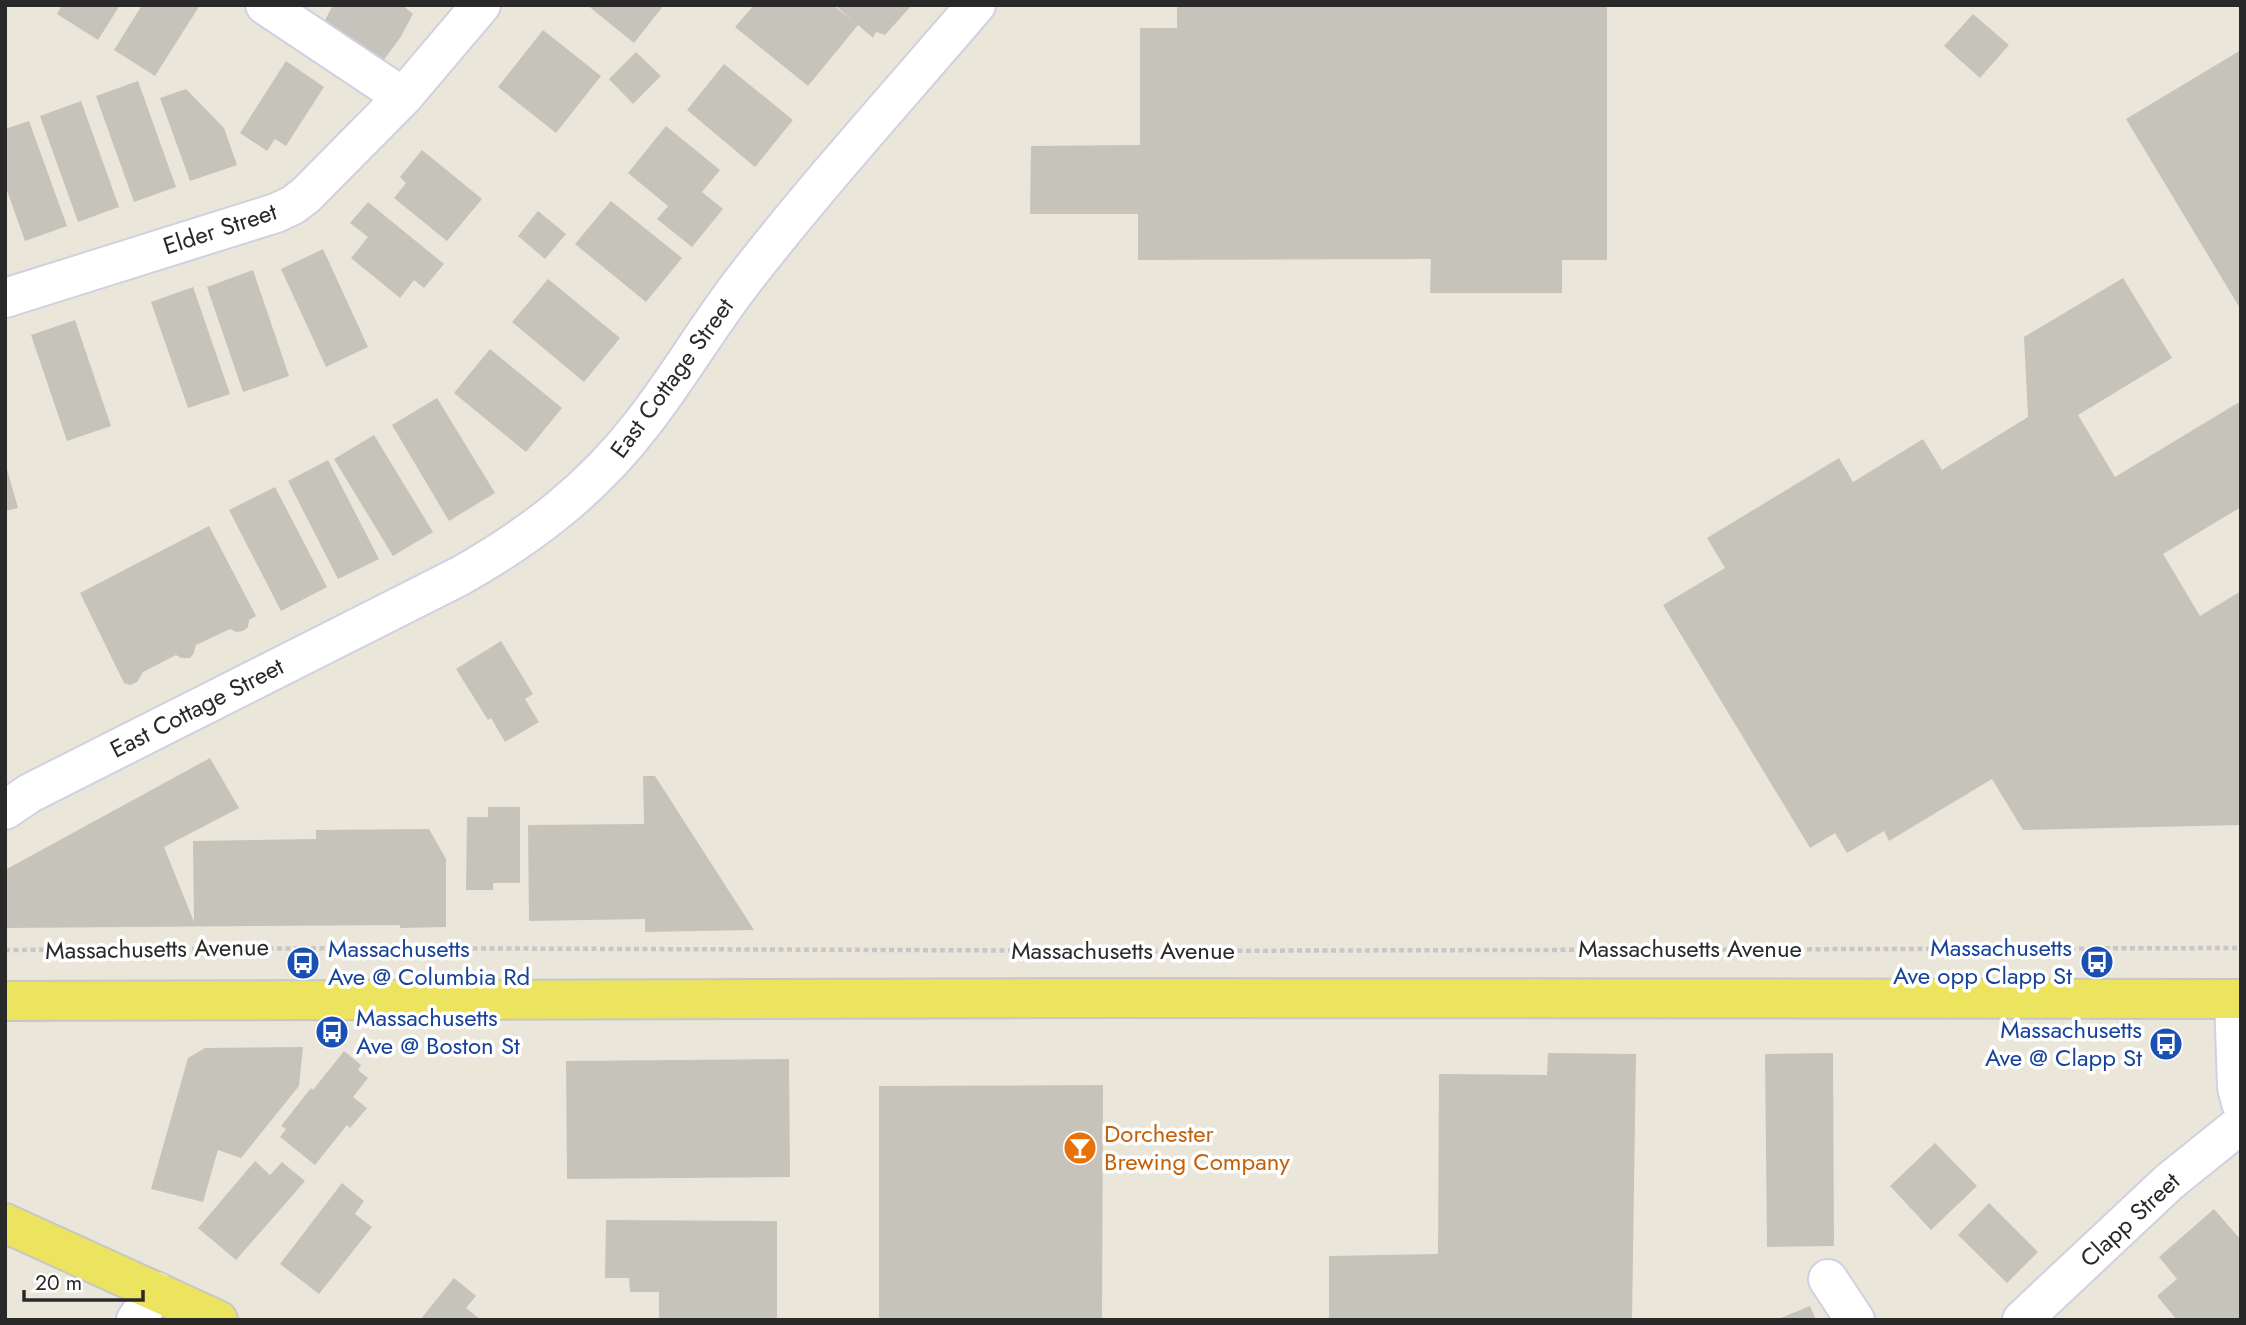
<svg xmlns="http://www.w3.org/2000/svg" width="2246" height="1325" font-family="Jost,sans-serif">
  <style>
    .building { fill: #c6c3ba }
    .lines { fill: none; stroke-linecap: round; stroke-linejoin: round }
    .minor-casing { stroke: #d0d0e1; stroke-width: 42 }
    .major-casing { stroke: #c7c7c7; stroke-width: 42 }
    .path { stroke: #c7c7c7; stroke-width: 4.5; stroke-dasharray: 5 3.5; stroke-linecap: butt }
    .minor { stroke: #fff; stroke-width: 38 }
    .major { stroke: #ece35e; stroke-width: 38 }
    .labels { text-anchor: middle; stroke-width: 7; stroke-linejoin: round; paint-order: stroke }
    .street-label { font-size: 24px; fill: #292929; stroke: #fff }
    .transit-label { font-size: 24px; fill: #164399; stroke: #fff; text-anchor: end }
    .food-label { font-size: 24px; fill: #c56008; stroke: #fff; text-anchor: start }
  </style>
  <rect width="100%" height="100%" fill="#ebe6da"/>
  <path class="building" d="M62,5H120L98,40L57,14Z
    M142,5H200L155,76L114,50Z
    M333,5H402L413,14L400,38L380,65L323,24Z
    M587,5H664L634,43Z
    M754,5H833L854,22L835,5H912L885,35L876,32L873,38L858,25L808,86L735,27Z
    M1177,5H1607V260H1562V293H1430L1431,259L1138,260V214H1030L1031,146L1140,145V28H1177Z
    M1973,14L2009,45L1980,78L1944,46Z
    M543,30L601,76L556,133L498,87Z
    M2241,50V310L2126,119Z
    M636,52L661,76L633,104L609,79Z
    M286,61L324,87L286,146L275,139L267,151L240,133Z
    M724,64L793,120L755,167L687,110Z
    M138,81L176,187L134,202L96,96Z
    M186,89L224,128L237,165L190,181L160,98Z
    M81,101L119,207L78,222L40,116Z
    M29,121L67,226L25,241L5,185V129Z
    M666,126L720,170L702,192L723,209L692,247L657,219L668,206L628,173Z
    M422,150L482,199L447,241L394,198L406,183L400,177Z
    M611,201L682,258L646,302L575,244Z
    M368,202L444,264L424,288L414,280L400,298L351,258L368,237L350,223Z
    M538,211L566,234L545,259L518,236Z
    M323,249L368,347L326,367L281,269Z
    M253,270L289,376L243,392L207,287Z
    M2123,278L2172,358L2078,415L2115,477L2241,401V507L2163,554L2200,616L2241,591V825L2023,830L1992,779L1889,841L1884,831L1847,853L1835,833L1810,848L1663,605L1725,568L1707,538L1839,458L1853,482L1923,439L1942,470L2028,417L2024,337Z
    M548,279L620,338L584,382L512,322Z
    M193,287L230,394L188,408L151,302Z
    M75,320L111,426L67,441L31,335Z
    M490,349L562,408L526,452L454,393Z
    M437,398L495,493L449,521L392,425Z
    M374,435L433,532L393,556L334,459Z
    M328,460L379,559L338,579L288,481Z
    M5,462L18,508L5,511Z
    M275,487L327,587L281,611L229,510Z
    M209,526L256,616L249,620L248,627L243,631L236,632L230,629L196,645L194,653L190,658H181L176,655L143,672L137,682L130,685L124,683L80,593Z
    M501,641L533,694L525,699L539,722L505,742L491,718L488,720L456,669Z
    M210,758L239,808L164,847L194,922L193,841L316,839V830L429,829L446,859V927L400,928V925L5,928V870Z
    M643,776H655L754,930L645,932V919L529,921L528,825L644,824Z
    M488,807H520V883H493V890H466L467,817H488Z
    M303,1047L299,1086L241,1158L218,1150L203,1202L151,1189L188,1058L205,1048Z
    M344,1051L361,1065L358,1070L368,1078L353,1097L367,1108L350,1128L347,1125L315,1165L280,1137L286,1129L281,1126L311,1088L313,1090Z
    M1548,1053L1636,1054L1632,1320H1329V1256L1438,1254L1439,1074L1547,1075Z
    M1833,1053L1834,1246L1767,1247L1765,1054Z
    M789,1059L790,1177L567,1179L566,1061Z
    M1103,1085L1102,1320H879V1086Z
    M1935,1143L1977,1186L1931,1230L1890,1186Z
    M255,1161L270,1175L282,1162L305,1181L236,1260L198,1228Z
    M342,1183L364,1201L355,1214L372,1227L319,1294L280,1264Z
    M1989,1203L2038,1252L2007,1283L1958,1235Z
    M2214,1209L2241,1240V1320H2177L2157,1296L2177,1279L2159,1257Z
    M606,1220L777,1221V1318H732V1320L659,1318V1292H630L629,1278H605Z
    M454,1278L476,1296L466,1308L481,1320H420Z
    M1810,1306L1816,1320H1776Z"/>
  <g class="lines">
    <defs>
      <path id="minor" d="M265,5L403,97
        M5,298L276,213L293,205L306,195L403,97L481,5
        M5,810L30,793L460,576C531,536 592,489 642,424C679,377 709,324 746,277C819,183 899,95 976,5
        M2234,999L2237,1087L2241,1103
        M1828,1279L1855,1320
        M136,1320L156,1291
        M2022,1320L2169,1182L2241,1124"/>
      <path id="major" d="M5,1001L1116,998L2241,999
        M5,1223L218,1320"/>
    </defs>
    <use href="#minor" class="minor-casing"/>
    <use href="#major" class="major-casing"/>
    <path class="path" d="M5,950L373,948L1148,951L2241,948"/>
    <use href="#minor" class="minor"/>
    <use href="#major" class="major"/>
  </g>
  <defs>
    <symbol id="bus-disc" viewBox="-11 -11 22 22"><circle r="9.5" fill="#1a4fb4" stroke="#fff"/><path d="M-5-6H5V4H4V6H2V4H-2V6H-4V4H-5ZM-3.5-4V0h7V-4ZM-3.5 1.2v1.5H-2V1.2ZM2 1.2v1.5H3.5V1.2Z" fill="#fff"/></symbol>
    <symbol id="bar-disc" viewBox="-11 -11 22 22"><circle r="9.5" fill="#e8710a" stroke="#fff"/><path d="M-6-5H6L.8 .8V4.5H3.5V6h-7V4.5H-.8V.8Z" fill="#fff"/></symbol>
  </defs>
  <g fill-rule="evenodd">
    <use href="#bus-disc" x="2078" y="943" width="38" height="38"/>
    <use href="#bus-disc" x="284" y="944" width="38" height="38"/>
    <use href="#bus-disc" x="313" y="1013" width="38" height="38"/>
    <use href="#bus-disc" x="2147" y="1025" width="38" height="38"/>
    <use href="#bar-disc" x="1061" y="1129" width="38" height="38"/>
  </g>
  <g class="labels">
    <g class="street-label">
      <text transform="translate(220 229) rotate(-18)" y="8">Elder Street</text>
      <text transform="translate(672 378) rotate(-54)" y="8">East Cottage Street</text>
      <text transform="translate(197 708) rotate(-27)" y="8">East Cottage Street</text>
      <text transform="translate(157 949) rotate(-1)" y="8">Massachusetts Avenue</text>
      <text x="1690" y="957">Massachusetts Avenue</text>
      <text x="1123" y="959">Massachusetts Avenue</text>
      <text transform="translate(2130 1220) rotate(-43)" y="8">Clapp Street</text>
    </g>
    <g class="transit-label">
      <text x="2072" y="956">Massachusetts<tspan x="2072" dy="28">Ave opp Clapp St</tspan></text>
      <text x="328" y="957" text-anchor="start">Massachusetts<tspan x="328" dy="28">Ave @ Columbia Rd</tspan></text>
      <text x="356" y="1026" text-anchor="start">Massachusetts<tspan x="356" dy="28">Ave @ Boston St</tspan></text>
      <text x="2142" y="1038">Massachusetts<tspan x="2142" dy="28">Ave @ Clapp St</tspan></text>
    </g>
    <g class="food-label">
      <text x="1104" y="1142">Dorchester<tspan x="1104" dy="28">Brewing Company</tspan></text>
    </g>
  </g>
  <rect width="2246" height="1325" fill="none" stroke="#292929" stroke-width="14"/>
  <path d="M24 1290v10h119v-10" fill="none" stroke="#292929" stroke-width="3.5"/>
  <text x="35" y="1290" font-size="21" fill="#292929" stroke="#ffffff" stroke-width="5" paint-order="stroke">20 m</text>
</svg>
